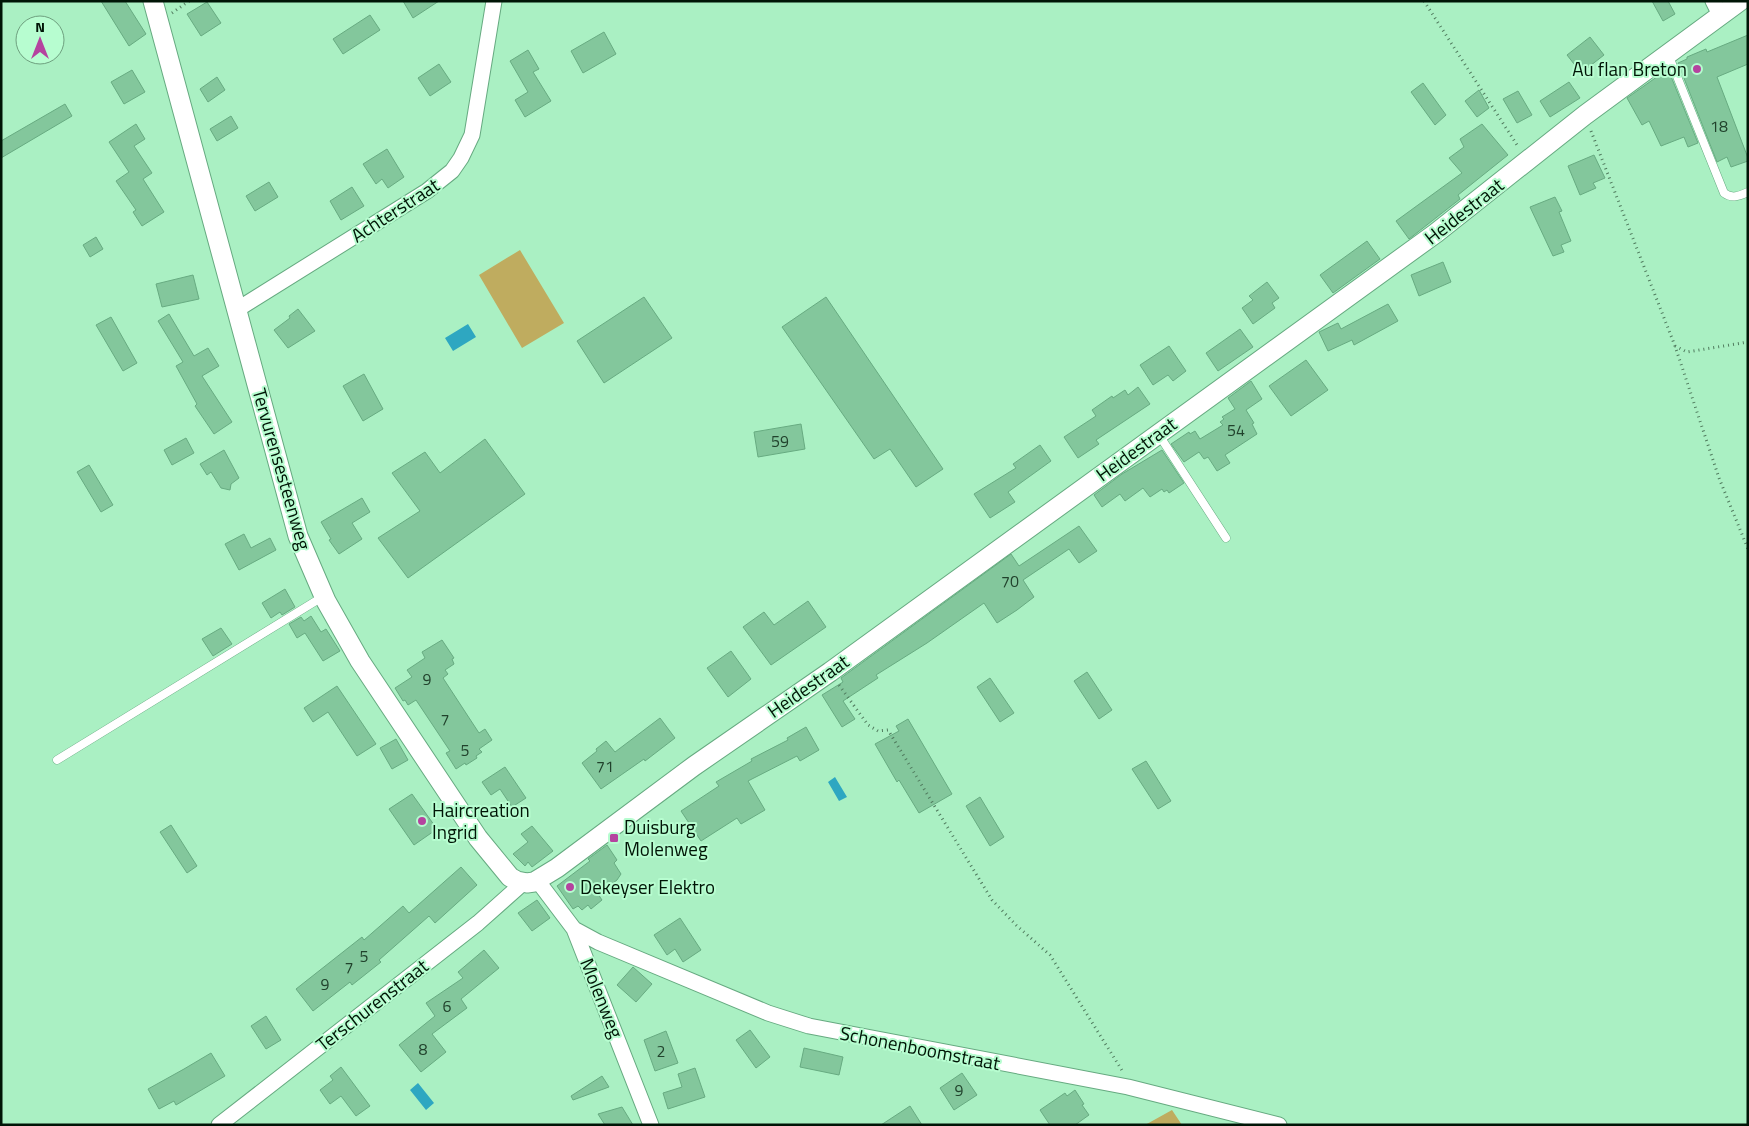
<svg xmlns="http://www.w3.org/2000/svg" width="1749" height="1126" font-family="'Titillium Web',sans-serif">
  <style>
    .green { fill: #bfac5f }
    .water { fill: #2ea7c1 }
    .building { fill: #83c79c; stroke: #67ab81 }
    .lines { fill: none; stroke-linecap: round; stroke-linejoin: round }
    .service-casing { stroke: #66aa80; stroke-width: 9 }
    .minor-casing { stroke: #66aa80; stroke-width: 17 }
    .tertiary-casing { stroke: #66aa80; stroke-width: 21 }
    .path { stroke: #507b5e; stroke-width: 3; stroke-dasharray: 1 4; stroke-linecap: butt }
    .service { stroke: #fff; stroke-width: 8 }
    .minor { stroke: #fff; stroke-width: 15 }
    .tertiary { stroke: #fff; stroke-width: 19 }
    .poi-dot { fill: #b5439f; stroke: #b7fdd0; stroke-width: 2 }
    .labels { text-anchor: middle; stroke-width: 4; stroke-linejoin: round; paint-order: stroke }
    .number-label { font-size: 16px; fill: #21422c }
    .poi-label { font-size: 19px; fill: #001506; stroke: #b7fdd0; text-anchor: start }
    .street-label { font-size: 19px; fill: #001506; stroke: #b7fdd0 }
  </style>
  <rect width="100%" height="100%" fill="#aaf0c3"/>
  <path class="green" d="M520,250L564,323L522,348L479,275Z
    M1172,1110L1182,1125H1145Z"/>
  <path class="water" d="M468,324L476,337L453,351L445,338Z
    M835,777L847,797L839,801L828,782Z
    M418,1083L434,1103L426,1110L410,1090Z"/>
  <path class="building" d="M101,1H125L146,34L129,46Z
    M403,1H439L413,18Z
    M1652,1H1668L1675,14L1663,21Z
    M207,2L221,23L201,36L187,14Z
    M370,15L380,30L343,54L333,39Z
    M604,32L616,54L583,73L571,51Z
    M1748,35V64L1717,77L1748,158V161L1731,167L1727,157L1717,162L1678,63L1687,59V57L1706,49L1707,52Z
    M1590,37L1604,55L1581,73L1567,55Z
    M528,50L539,69L533,72L551,101L525,117L515,100L528,92L510,61Z
    M439,64L451,82L430,96L418,78Z
    M1668,69L1698,143L1688,147L1684,137L1661,146L1649,121L1642,125L1627,98Z
    M132,70L145,92L124,104L111,82Z
    M217,77L225,90L208,102L200,89Z
    M1569,82L1580,98L1550,117L1540,101Z
    M1423,83L1446,115L1435,125L1411,92Z
    M1479,90L1489,108L1477,117L1465,101Z
    M1518,91L1532,115L1517,123L1503,99Z
    M65,104L72,116L1,158V141Z
    M231,116L238,128L217,141L210,129Z
    M136,124L145,139L134,146L152,173L143,179L164,212L142,226L133,212L136,210L116,181L129,172L109,142Z
    M1482,124L1508,155L1458,195L1460,199L1409,239L1396,221L1462,173L1449,158L1464,147L1460,139Z
    M387,149L404,177L388,188L382,179L376,184L363,164Z
    M1594,155L1605,178L1593,183L1596,188L1580,195L1568,166Z
    M269,182L278,197L255,211L246,196Z
    M352,187L364,206L341,220L330,201Z
    M1555,197L1562,211L1559,212L1571,241L1561,245L1564,252L1553,256L1530,207Z
    M96,237L103,249L90,257L83,245Z
    M1367,241L1380,259L1333,293L1320,275Z
    M1443,262L1451,282L1419,296L1411,275Z
    M193,275L199,299L162,307L156,284Z
    M1267,282L1279,298L1272,303L1275,308L1253,324L1242,308L1253,300L1249,296Z
    M644,297L672,338L604,383L577,341Z
    M826,297L943,469L916,487L890,449L874,459L782,327Z
    M1388,304L1398,321L1354,345L1352,340L1328,351L1319,332L1338,323L1341,329Z
    M298,309L315,331L288,348L274,330L290,318L289,316Z
    M169,314L194,356L208,348L219,366L202,376L232,422L214,434L195,406L197,404L176,366L183,362L158,321Z
    M111,317L137,363L123,371L96,325Z
    M1240,329L1253,347L1218,371L1206,353Z
    M1169,346L1186,371L1173,381L1168,375L1153,385L1140,365Z
    M1306,360L1328,390L1291,416L1269,386Z
    M364,374L383,409L363,421L343,386Z
    M1251,381L1262,399L1246,410L1254,423L1252,424L1257,434L1225,455L1230,463L1217,471L1208,457L1204,459L1199,452L1184,462L1171,444L1189,432L1190,434L1195,431L1200,439L1223,425L1220,422L1224,419L1222,417L1235,409L1228,398Z
    M1138,387L1150,404L1096,440L1099,444L1078,458L1064,437L1096,416L1092,410L1112,396L1113,398L1125,390L1128,395Z
    M801,424L805,449L758,457L754,432Z
    M186,438L194,453L172,465L164,450Z
    M485,439L525,494L408,578L378,538L420,511L392,473L425,452L440,473Z
    M1040,445L1051,461L1008,492L1015,502L990,518L974,494L1016,468L1013,464Z
    M224,450L239,478L231,484L230,490L221,488L211,472L207,475L200,464Z
    M1162,450L1184,483L1169,493L1167,490L1164,492L1162,489L1150,497L1143,488L1125,501L1120,494L1102,507L1094,495L1122,474Z
    M89,465L113,505L101,512L77,472Z
    M362,498L370,512L352,523L362,539L339,554L329,540L331,539L321,522Z
    M1079,526L1097,551L1079,563L1069,549L1023,580L1034,597L1017,610L997,623L984,603L927,643L876,675L878,678L843,701L855,719L842,727L822,695L843,682L841,678L1011,554L1019,566Z
    M244,534L251,548L270,538L276,550L239,570L225,544Z
    M285,589L295,607L282,615L280,612L271,618L262,603Z
    M808,601L826,627L771,665L743,627L764,612L774,625Z
    M311,616L321,632L326,629L340,651L323,661L305,633L297,638L289,624L301,617L304,621Z
    M221,628L232,644L213,656L202,639Z
    M442,640L454,658L452,659L454,664L445,670L448,674L443,678L479,733L485,729L492,740L479,749L482,752L476,756L477,758L466,765L465,763L456,769L446,753L450,751L416,700L408,705L405,700L403,701L395,688L412,677L407,670L425,658L422,652Z
    M731,651L751,679L728,697L707,668Z
    M1087,672L1112,710L1099,719L1074,681Z
    M990,678L1014,713L1000,722L977,687Z
    M337,686L376,744L357,756L328,712L313,722L304,708Z
    M660,718L675,738L645,761L644,759L601,789L582,763L597,751L596,749L606,741L615,752Z
    M908,719L952,794L919,813L899,780L897,782L875,744L899,731L896,726Z
    M806,727L819,750L800,761L797,756L748,781L765,810L741,824L737,818L701,841L681,811L719,786L716,782L752,761L751,759L788,740L787,738Z
    M396,739L408,760L392,769L380,748Z
    M1146,761L1171,801L1158,809L1132,769Z
    M505,767L526,798L512,807L500,789L491,795L482,782Z
    M412,794L437,829L414,845L389,809Z
    M980,797L1004,837L990,846L966,806Z
    M171,825L197,866L187,873L160,832Z
    M532,826L553,851L532,867L528,862L525,866L513,854L528,842L521,834Z
    M607,845L617,860L614,863L621,874L617,880L598,894L602,900L591,909L588,905L582,910L578,906L573,909L557,886L590,861L588,859Z
    M461,867L477,885L435,923L429,916L379,960L381,962L352,985L350,982L313,1011L296,989L362,937L364,940L403,906L409,913Z
    M537,900L550,918L532,931L518,913Z
    M680,918L701,950L683,962L675,949L667,955L654,935Z
    M484,950L499,968L461,999L467,1008L432,1034L446,1052L421,1072L399,1045L435,1016L426,1003L463,978L458,972Z
    M633,967L652,984L636,1002L617,985Z
    M266,1016L281,1040L266,1049L251,1026Z
    M750,1030L770,1057L756,1068L736,1040Z
    M666,1031L678,1063L655,1071L644,1040Z
    M804,1048L843,1057L839,1075L800,1067Z
    M211,1053L225,1076L176,1105L174,1101L159,1109L148,1089L184,1069Z
    M341,1067L370,1106L356,1116L341,1096L330,1104L320,1090L333,1080L330,1076Z
    M695,1068L705,1097L668,1109L663,1093L682,1087L678,1074Z
    M962,1073L977,1095L954,1110L940,1088Z
    M602,1076L609,1087L573,1100L571,1096Z
    M1075,1090L1084,1104L1082,1105L1089,1115L1075,1125H1050L1040,1110L1065,1093L1067,1096Z
    M910,1106L922,1125H881Z
    M622,1107L633,1125H605L598,1114Z"/>
  <g class="lines">
    <defs>
      <path id="service" d="M1668,54L1724,193C1732,199 1739,196 1748,192
        M1159,435L1226,538
        M57,760L324,596"/>
      <path id="minor" d="M1713,1L1720,15
        M238,309L427,191L452,171L461,158L472,135L494,1
        M537,880L574,929L651,1125
        M574,929L598,942L768,1013L809,1026L1128,1087L1279,1125
        M219,1125L478,923L523,883"/>
      <path id="tertiary" d="M153,1L298,536L326,601L360,661L478,838L510,877L517,881L527,883L534,882L557,868L694,766L830,672L1436,233L1585,115L1740,1"/>
    </defs>
    <use href="#service" class="service-casing"/>
    <use href="#minor" class="minor-casing"/>
    <use href="#tertiary" class="tertiary-casing"/>
    <path class="path" d="M1424,1L1519,148
      M172,13L189,1
      M1591,131L1675,346L1719,478L1748,549
      M1675,346L1687,352L1748,342
      M839,685L868,725L878,731L888,730L992,900L1016,925L1050,955L1123,1072"/>
    <use href="#service" class="service"/>
    <use href="#minor" class="minor"/>
    <use href="#tertiary" class="tertiary"/>
  </g>
  <g class="poi-dot">
    <circle cx="1697" cy="69" r="5"/>
    <circle cx="422" cy="821" r="5"/>
    <rect x="609" y="833" width="10" height="10" rx="2.5"/>
    <circle cx="570" cy="887" r="5"/>
  </g>
  <g class="labels">
    <g class="number-label">
      <text x="1719" y="132">18</text>
      <text x="1236" y="436">54</text>
      <text x="780" y="447">59</text>
      <text x="1010" y="587">70</text>
      <text x="427" y="685">9</text>
      <text x="445" y="725">7</text>
      <text x="465" y="756">5</text>
      <text x="605" y="772">71</text>
      <text x="364" y="962">5</text>
      <text x="349" y="973">7</text>
      <text x="325" y="990">9</text>
      <text x="447" y="1012">6</text>
      <text x="423" y="1055">8</text>
      <text x="661" y="1057">2</text>
      <text x="959" y="1096">9</text>
    </g>
    <g class="poi-label">
      <text x="1687" y="76" text-anchor="end">Au flan Breton</text>
      <text x="432" y="817">Haircreation<tspan x="432" dy="22">Ingrid</tspan></text>
      <text x="624" y="834">Duisburg<tspan x="624" dy="22">Molenweg</tspan></text>
      <text x="580" y="894">Dekeyser Elektro</text>
    </g>
    <g class="street-label">
      <text transform="translate(395 210) rotate(-33)" y="7">Achterstraat</text>
      <text transform="translate(1464 211) rotate(-38)" y="7">Heidestraat</text>
      <text transform="translate(1136 449) rotate(-36)" y="7">Heidestraat</text>
      <text transform="translate(282 469) rotate(74)" y="7">Tervurensesteenweg</text>
      <text transform="translate(808 686) rotate(-35)" y="7">Heidestraat</text>
      <text transform="translate(602 998) rotate(68)" y="7">Molenweg</text>
      <text transform="translate(372 1005) rotate(-38)" y="7">Terschurenstraat</text>
      <text transform="translate(920 1048) rotate(11)" y="7">Schonenboomstraat</text>
    </g>
  </g>
  <rect width="1749" height="1126" fill="none" stroke="#001506" stroke-width="5"/>
  <g transform="translate(40 40)"><circle r="24" fill="#b7fdd0" stroke="#6ea07f"/>
  <path d="M0-4L9 19L0 12L-9 19Z" fill="#b5439f"/>
  <text y="-8" font-size="14" font-weight="bold" text-anchor="middle" fill="#001506">N</text>
  </g>
</svg>
